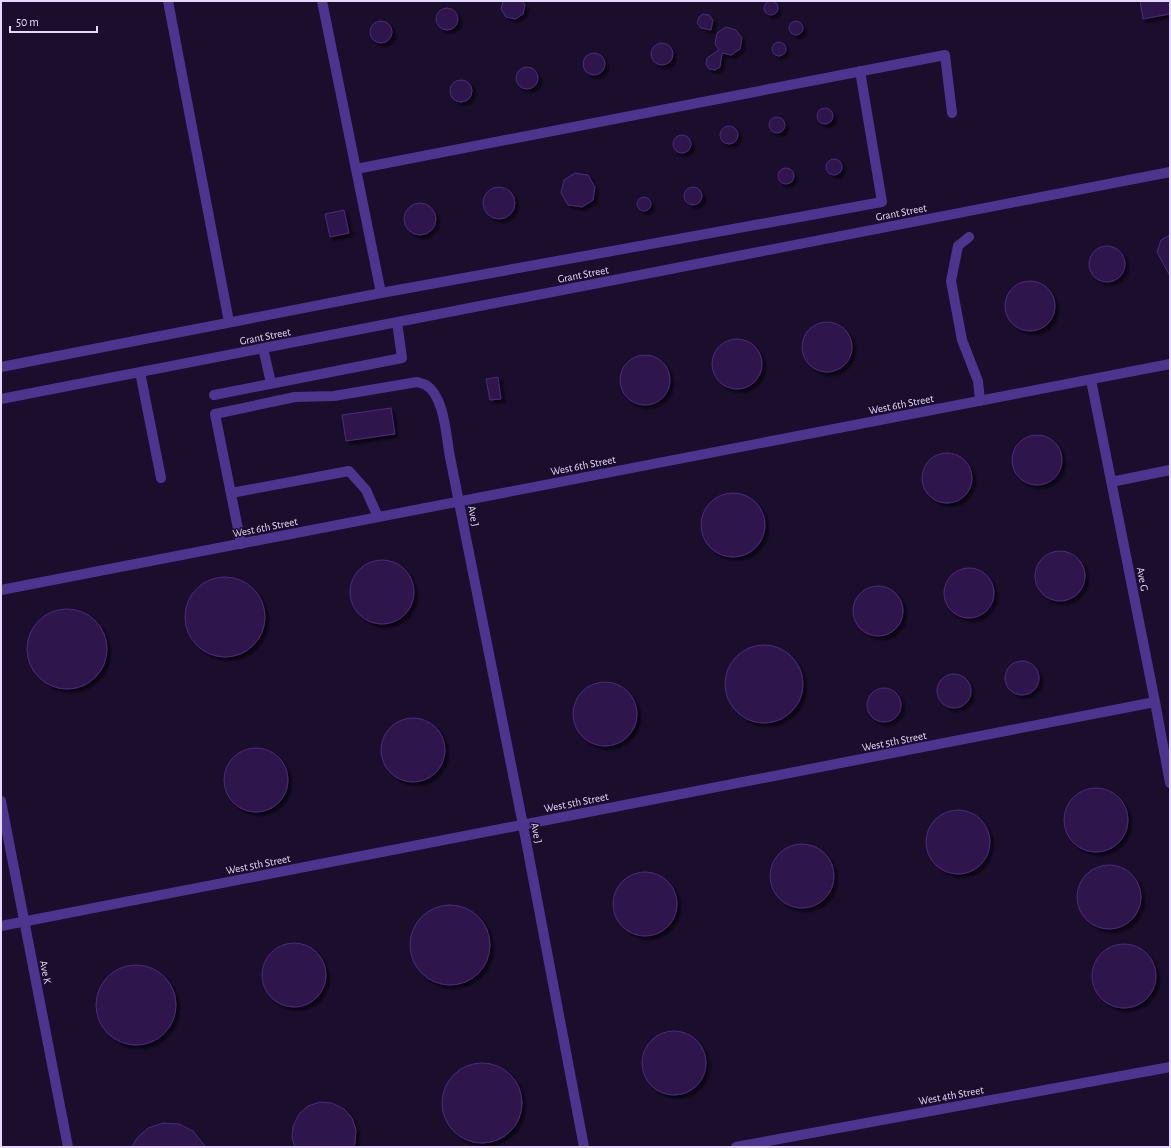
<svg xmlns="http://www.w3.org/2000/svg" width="1171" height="1148" font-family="'Alegreya Sans',sans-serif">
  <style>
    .building { fill: #2f194e; stroke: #4b297c; filter: url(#shadow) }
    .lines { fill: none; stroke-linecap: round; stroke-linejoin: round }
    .minor { stroke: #4c358f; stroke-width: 10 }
    .labels { text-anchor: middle; stroke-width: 3; stroke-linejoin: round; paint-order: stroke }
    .street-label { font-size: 11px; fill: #e6d9ff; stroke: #1a0e2c }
  </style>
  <defs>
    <filter id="shadow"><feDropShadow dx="3.5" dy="3.5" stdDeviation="1" flood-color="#0009"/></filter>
  </defs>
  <rect width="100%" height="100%" fill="#1a0e2c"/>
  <path class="building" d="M764 8a7 7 0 1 1 14 0a7 7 0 1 1-14 0Z
    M503,1H522L525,5L523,14L515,19L506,17L501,9Z
    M1140,1H1170V14L1143,19Z
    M436 19a11 11 0 1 1 22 0a11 11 0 1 1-22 0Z
    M703,14L709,15L713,20L711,30L701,28L697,23L699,17Z
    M370 32a11 11 0 1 1 22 0a11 11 0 1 1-22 0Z
    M789 28a7 7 0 1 1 14 0a7 7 0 1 1-14 0Z
    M726,27L736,30L742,38L740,49L731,55L722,53L720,67L715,70L709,69L706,64L707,58L719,50L715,44L717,33Z
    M772 49a7 7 0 1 1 14 0a7 7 0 1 1-14 0Z
    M651 54a11 11 0 1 1 22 0a11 11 0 1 1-22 0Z
    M583 64a11 11 0 1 1 22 0a11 11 0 1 1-22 0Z
    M516 78a11 11 0 1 1 22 0a11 11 0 1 1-22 0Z
    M450 91a11 11 0 1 1 22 0a11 11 0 1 1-22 0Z
    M817 116a8 8 0 1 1 16 0a8 8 0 1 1-16 0Z
    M769 125a8 8 0 1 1 16 0a8 8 0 1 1-16 0Z
    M720 135a9 9 0 1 1 18 0a9 9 0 1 1-18 0Z
    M673 144a9 9 0 1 1 18 0a9 9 0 1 1-18 0Z
    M826 167a8 8 0 1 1 16 0a8 8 0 1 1-16 0Z
    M778 176a8 8 0 1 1 16 0a8 8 0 1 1-16 0Z
    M575,173L588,175L595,187L593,200L582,207L568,205L561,193L564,180Z
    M483 203a16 16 0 1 1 32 0a16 16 0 1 1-32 0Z
    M684 196a9 9 0 1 1 18 0a9 9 0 1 1-18 0Z
    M637 204a7 7 0 1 1 14 0a7 7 0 1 1-14 0Z
    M404 219a16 16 0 1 1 32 0a16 16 0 1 1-32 0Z
    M344,210L349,233L330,237L325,214Z
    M1170,235V276L1157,252L1161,240Z
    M1089 264a18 18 0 1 1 36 0a18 18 0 1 1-36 0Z
    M1005 306a25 25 0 1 1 50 0a25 25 0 1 1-50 0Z
    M802 347a25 25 0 1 1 50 0a25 25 0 1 1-50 0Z
    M712 364a25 25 0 1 1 50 0a25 25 0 1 1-50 0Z
    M620 380a25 25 0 1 1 50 0a25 25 0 1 1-50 0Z
    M498,377L501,399L490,400L486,379Z
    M391,408L395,434L346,441L342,415Z
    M1012 460a25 25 0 1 1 50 0a25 25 0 1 1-50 0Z
    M922 478a25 25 0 1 1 50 0a25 25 0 1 1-50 0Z
    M701 525a32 32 0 1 1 64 0a32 32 0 1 1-64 0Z
    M1035 576a25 25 0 1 1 50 0a25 25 0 1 1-50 0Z
    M350 592a32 32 0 1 1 64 0a32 32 0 1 1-64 0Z
    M944 593a25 25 0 1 1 50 0a25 25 0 1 1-50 0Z
    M185 617a40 40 0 1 1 80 0a40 40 0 1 1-80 0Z
    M853 611a25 25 0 1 1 50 0a25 25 0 1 1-50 0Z
    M27 649a40 40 0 1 1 80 0a40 40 0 1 1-80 0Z
    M725 684a39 39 0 1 1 78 0a39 39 0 1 1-78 0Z
    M1005 678a17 17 0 1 1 34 0a17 17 0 1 1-34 0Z
    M937 691a17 17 0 1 1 34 0a17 17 0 1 1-34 0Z
    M573 714a32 32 0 1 1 64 0a32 32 0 1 1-64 0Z
    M867 705a17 17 0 1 1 34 0a17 17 0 1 1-34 0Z
    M381 750a32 32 0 1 1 64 0a32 32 0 1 1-64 0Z
    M224 780a32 32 0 1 1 64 0a32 32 0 1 1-64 0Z
    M1064 820a32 32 0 1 1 64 0a32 32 0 1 1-64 0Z
    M926 842a32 32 0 1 1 64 0a32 32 0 1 1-64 0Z
    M770 876a32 32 0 1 1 64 0a32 32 0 1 1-64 0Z
    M1077 897a32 32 0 1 1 64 0a32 32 0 1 1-64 0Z
    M613 904a32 32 0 1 1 64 0a32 32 0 1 1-64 0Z
    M410 945a40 40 0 1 1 80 0a40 40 0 1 1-80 0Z
    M262 975a32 32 0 1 1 64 0a32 32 0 1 1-64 0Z
    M1092 976a32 32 0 1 1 64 0a32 32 0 1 1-64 0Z
    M96 1005a40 40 0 1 1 80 0a40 40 0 1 1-80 0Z
    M642 1063a32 32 0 1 1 64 0a32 32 0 1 1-64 0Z
    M442 1103a40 40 0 1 1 80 0a40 40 0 1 1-80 0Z
    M320,1102L332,1103L344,1109L352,1118L356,1130L355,1143L353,1147H295L292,1138L293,1126L299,1114L308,1106Z
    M163,1123L179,1124L193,1131L206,1147H132L137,1138L148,1128Z"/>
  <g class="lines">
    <path class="minor" d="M168,1L229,322
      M322,1L381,293
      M356,169L945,55L952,113
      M969,237L958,246L951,281L962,340L978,381L980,401
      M263,348L271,383
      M1,367L381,293L882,202L860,71
      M140,372L161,478
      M1091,380L1155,702L1170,783
      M214,395L402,358L397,322
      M1,399L1170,172
      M1111,482L1170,470
      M231,493L349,471L366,490L378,517
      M241,544L215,414L295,397L334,396L417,382C420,383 424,384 426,385C445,397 446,437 450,457L523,825L584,1147
      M1,590L1170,364
      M1,801L68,1147
      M1,926L1155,702
      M736,1147L1170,1067"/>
  </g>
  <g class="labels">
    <g class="street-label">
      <text transform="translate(901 212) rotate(-11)" y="4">Grant Street</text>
      <text transform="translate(583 274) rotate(-11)" y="4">Grant Street</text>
      <text transform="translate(265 336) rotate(-11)" y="4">Grant Street</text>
      <text transform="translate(901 404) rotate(-11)" y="4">West 6th Street</text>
      <text transform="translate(583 465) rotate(-11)" y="4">West 6th Street</text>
      <text transform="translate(474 516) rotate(79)" y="4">Ave J</text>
      <text transform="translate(265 527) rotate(-11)" y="4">West 6th Street</text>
      <text transform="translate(1143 579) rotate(79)" y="4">Ave G</text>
      <text transform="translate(894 741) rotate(-11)" y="4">West 5th Street</text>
      <text transform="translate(576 802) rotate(-11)" y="4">West 5th Street</text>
      <text transform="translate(537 833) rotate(79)" y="4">Ave J</text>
      <text transform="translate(258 864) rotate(-11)" y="4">West 5th Street</text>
      <text transform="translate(46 972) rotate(79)" y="4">Ave K</text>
      <text transform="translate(951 1095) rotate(-10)" y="4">West 4th Street</text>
    </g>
  </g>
  <rect width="1171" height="1148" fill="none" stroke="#e6d9ff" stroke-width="4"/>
  <path d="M10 26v6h87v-6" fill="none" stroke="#e6d9ff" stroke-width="2"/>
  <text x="16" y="26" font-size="12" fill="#e6d9ff" stroke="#1a0e2c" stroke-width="3" paint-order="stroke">50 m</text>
</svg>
